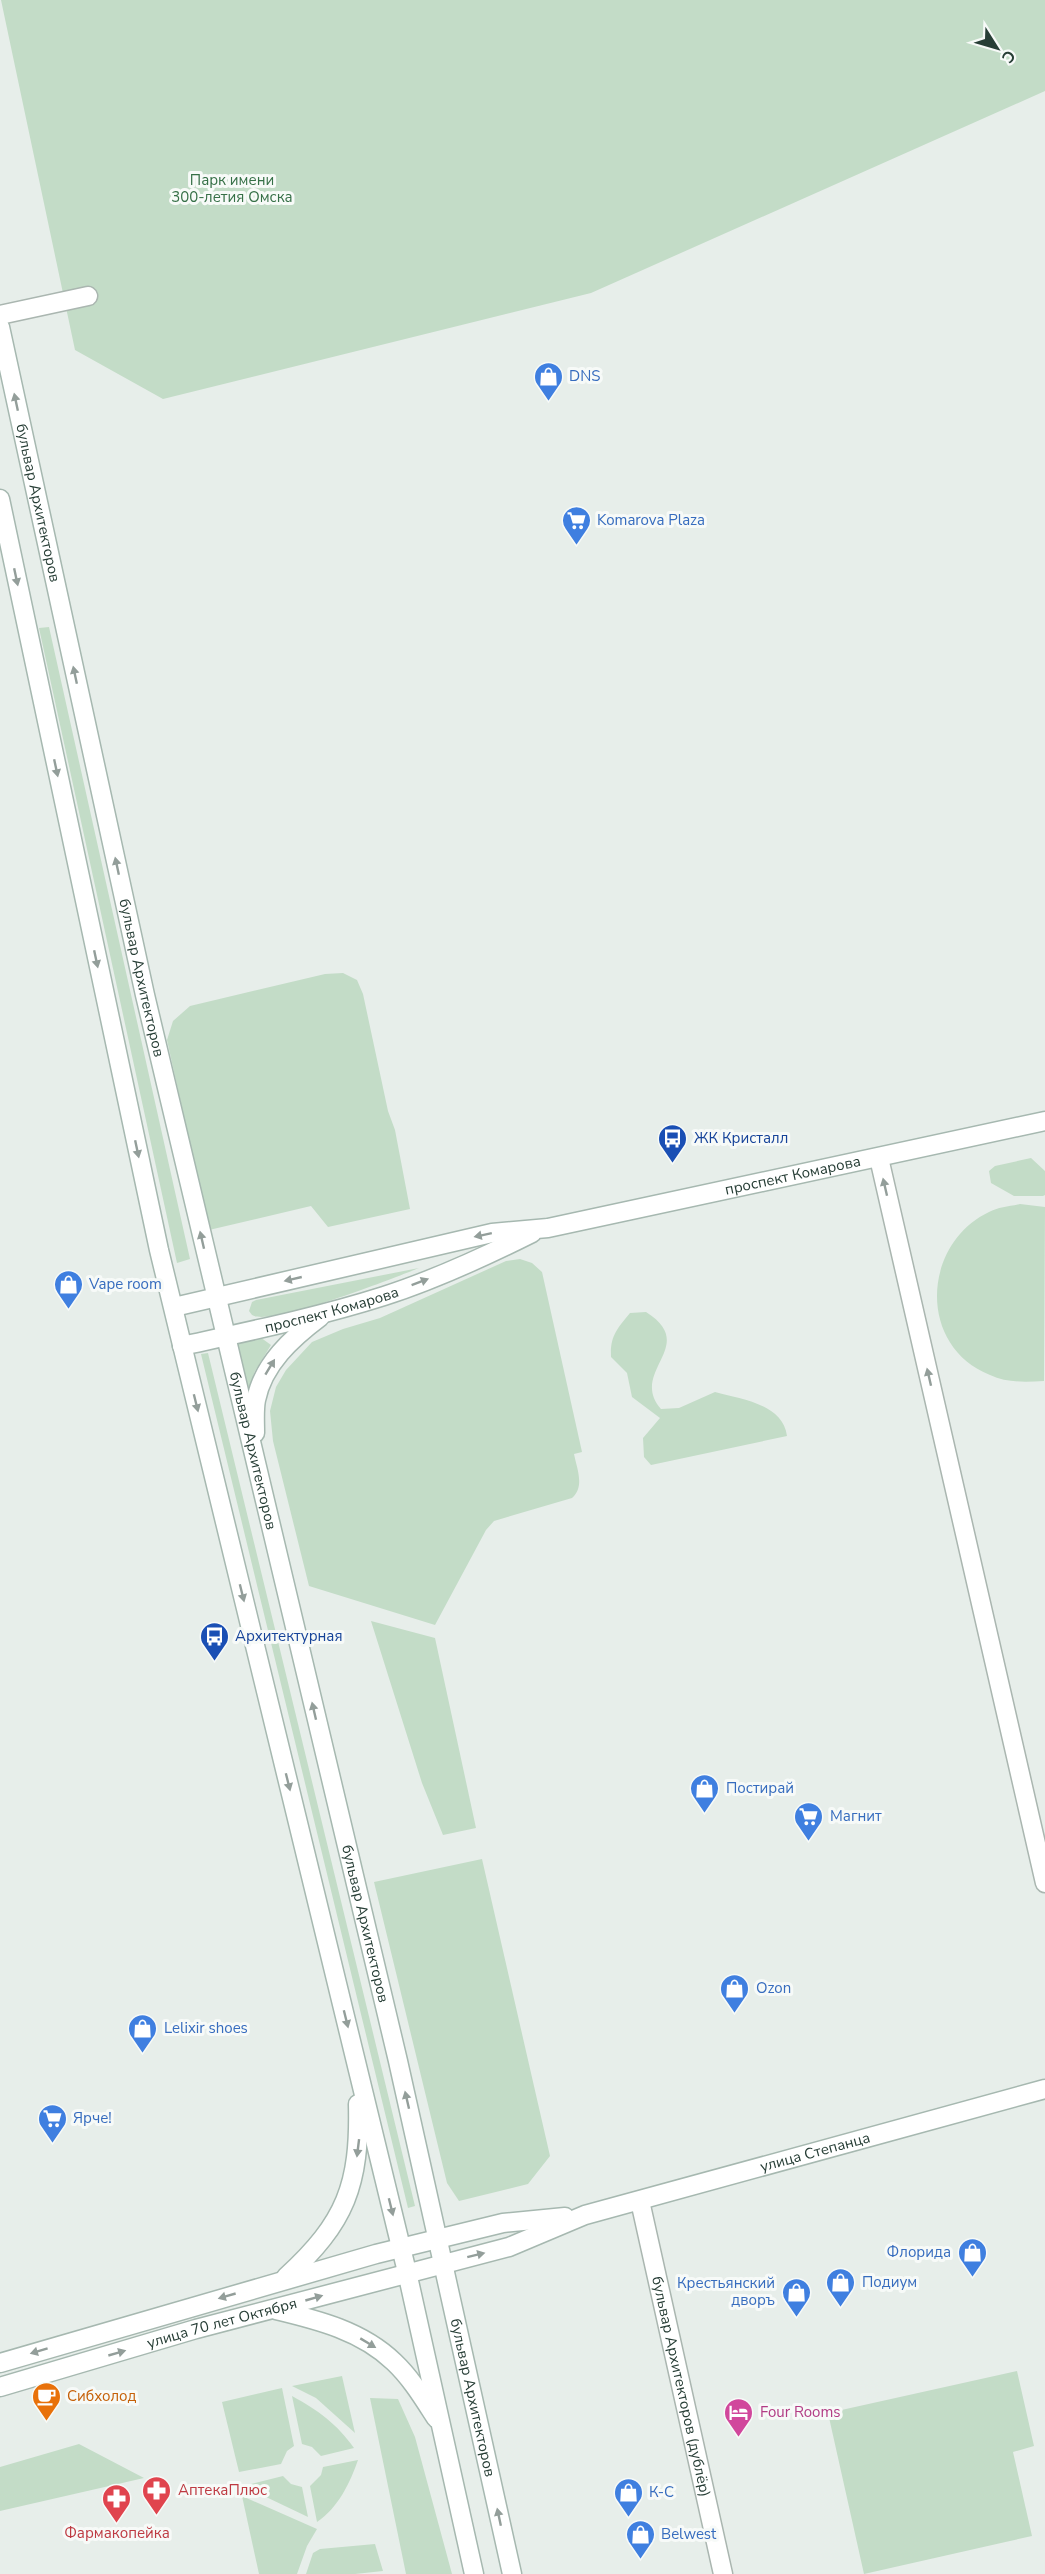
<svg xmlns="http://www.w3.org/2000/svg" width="1045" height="2574" font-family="'Nunito Sans',sans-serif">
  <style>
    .green { fill: #c3dcc7 }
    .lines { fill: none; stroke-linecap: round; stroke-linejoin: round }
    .street-casing { stroke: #aab6b0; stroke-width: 21 }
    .secondary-casing { stroke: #a6b8b0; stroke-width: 21 }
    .street { stroke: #fff; stroke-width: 18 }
    .secondary { stroke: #fff; stroke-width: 18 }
    .oneway { fill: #939e9a }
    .labels { text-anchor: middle; stroke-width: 6; stroke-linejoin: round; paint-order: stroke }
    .park-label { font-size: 15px; fill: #367047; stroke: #f7faf8 }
    .shop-label { font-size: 15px; fill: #366cbe; stroke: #f7faf8; text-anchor: start }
    .street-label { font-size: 15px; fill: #273e36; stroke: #f7faf8 }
    .transit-label { font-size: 15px; fill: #164399; stroke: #f7faf8; text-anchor: start }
    .food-label { font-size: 15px; fill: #c56008; stroke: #f7faf8; text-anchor: start }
    .hotel-label { font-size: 15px; fill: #b23c85; stroke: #f7faf8; text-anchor: start }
    .health-label { font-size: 15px; fill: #be3a42; stroke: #f7faf8; text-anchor: start }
  </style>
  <rect width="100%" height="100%" fill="#e7eeea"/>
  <path class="green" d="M1,0H1045V91L591,293L163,399L75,350Z
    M49,627L190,1259L177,1263L39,628Z
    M343,973L357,980L363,994L388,1111L395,1130L410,1209L328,1227L311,1206L209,1230L167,1040L173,1021L190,1006L325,974Z
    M1031,1158L1045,1171V1195L1043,1196H1014L991,1183L989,1171L995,1166Z
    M1020,1204L1045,1207L1044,1381C1025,1382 1007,1383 990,1375C917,1346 922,1244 989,1212C998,1207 1010,1206 1020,1204Z
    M520,1259L532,1263L542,1272L582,1452L574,1454C577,1469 585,1487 572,1498L494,1521L486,1530L435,1625L309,1586L273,1441L270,1411L276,1387L286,1370L312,1342L343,1329L380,1318L506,1261Z
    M419,1268C394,1278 270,1327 252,1315L249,1311L252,1302L256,1300Z
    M646,1312C700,1346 628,1371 661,1409L679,1408L715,1392C741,1399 783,1404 787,1436L651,1465L644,1457L643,1438L660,1418L632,1397L627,1373L611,1357C610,1336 617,1329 630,1313Z
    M260,1337L271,1345L255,1371L247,1393L235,1343Z
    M208,1353L415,2206L408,2208L201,1354Z
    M371,1621L435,1638L476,1828L443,1835L422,1783Z
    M482,1859L550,2156L528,2184L459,2201L447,2183L374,1882Z
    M1017,2371L1034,2446L1013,2452L1032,2536L864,2574L828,2413Z
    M342,2376L355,2433L316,2398L292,2386Z
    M282,2388L294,2446L287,2451L281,2464L239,2472L222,2402Z
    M292,2396C318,2410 337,2424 354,2448L321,2456L312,2447L302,2444Z
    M370,2398L398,2399L415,2437L452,2574H406Z
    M79,2444L144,2478L0,2511V2467Z
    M358,2460C350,2483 338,2508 317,2522L310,2486L321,2475L323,2467Z
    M283,2476L291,2484L302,2487L308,2517L243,2486Z
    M242,2496L317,2529L307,2546L297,2574H259Z
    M375,2544L383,2571L355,2574H306L313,2553L320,2549Z"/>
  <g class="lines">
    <defs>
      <g id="street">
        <path d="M0,315L88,296"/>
        <path d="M879,1158L1045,1883"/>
        <path id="s1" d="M640,2201L723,2574"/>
      </g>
      <g id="secondary">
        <path id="s2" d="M0,327L145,995L398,2061L512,2574"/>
        <path d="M0,499L159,1250L407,2272L474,2574"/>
        <path id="s3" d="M174,1307L492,1233L548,1228L1045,1121"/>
        <path id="s4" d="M182,1346C250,1331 318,1317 384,1296C434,1280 484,1257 532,1233"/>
        <path d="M255,1433C255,1422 254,1410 256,1400C263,1364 292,1338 320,1317"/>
        <path d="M286,2277C346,2222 360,2185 358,2104"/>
        <path d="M276,2310C318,2320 362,2331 394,2362C411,2378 423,2398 436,2418"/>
        <path d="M0,2363L376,2254L503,2223L565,2217"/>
        <path id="s5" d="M0,2387L196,2329L509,2247L585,2215L1045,2089"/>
      </g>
    </defs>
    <use href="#street" class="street-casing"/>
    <use href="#secondary" class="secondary-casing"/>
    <use href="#street" class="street"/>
    <use href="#secondary" class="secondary"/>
  </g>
  <defs><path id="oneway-solid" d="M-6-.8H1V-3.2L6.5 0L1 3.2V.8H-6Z" transform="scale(1.5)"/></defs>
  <g class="oneway">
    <use href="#oneway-solid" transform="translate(16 402) rotate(-102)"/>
    <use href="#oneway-solid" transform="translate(16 577) rotate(78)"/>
    <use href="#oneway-solid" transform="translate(75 675) rotate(-102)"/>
    <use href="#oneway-solid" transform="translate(56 768) rotate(78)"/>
    <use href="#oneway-solid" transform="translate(117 866) rotate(-102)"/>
    <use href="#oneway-solid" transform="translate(96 959) rotate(78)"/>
    <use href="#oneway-solid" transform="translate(137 1149) rotate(78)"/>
    <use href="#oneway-solid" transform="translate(885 1187) rotate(-103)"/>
    <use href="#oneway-solid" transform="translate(483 1235) rotate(168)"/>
    <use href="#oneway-solid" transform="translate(202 1240) rotate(-103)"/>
    <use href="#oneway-solid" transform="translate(293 1279) rotate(167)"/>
    <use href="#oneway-solid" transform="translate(420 1282) rotate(-21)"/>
    <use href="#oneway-solid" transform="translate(270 1367) rotate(-59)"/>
    <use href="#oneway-solid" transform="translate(929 1377) rotate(-103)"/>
    <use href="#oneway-solid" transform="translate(196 1403) rotate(76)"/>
    <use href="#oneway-solid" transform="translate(242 1593) rotate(76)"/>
    <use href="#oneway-solid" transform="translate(314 1711) rotate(-103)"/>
    <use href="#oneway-solid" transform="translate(288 1782) rotate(76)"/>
    <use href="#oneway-solid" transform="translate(346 2019) rotate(76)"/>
    <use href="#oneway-solid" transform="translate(407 2100) rotate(-103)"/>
    <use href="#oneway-solid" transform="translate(358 2148) rotate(97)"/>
    <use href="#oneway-solid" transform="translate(391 2207) rotate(76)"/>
    <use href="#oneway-solid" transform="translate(476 2255) rotate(-14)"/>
    <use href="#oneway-solid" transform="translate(227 2296) rotate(164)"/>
    <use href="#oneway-solid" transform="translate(314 2298) rotate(-16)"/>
    <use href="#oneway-solid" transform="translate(368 2343) rotate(31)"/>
    <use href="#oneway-solid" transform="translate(39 2351) rotate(163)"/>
    <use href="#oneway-solid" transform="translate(117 2353) rotate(-16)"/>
    <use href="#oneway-solid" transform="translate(499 2517) rotate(-102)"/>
  </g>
  <defs>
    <symbol id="shop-pin" viewBox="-11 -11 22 30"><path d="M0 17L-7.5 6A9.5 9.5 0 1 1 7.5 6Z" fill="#3f7fe0" stroke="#f7faf8"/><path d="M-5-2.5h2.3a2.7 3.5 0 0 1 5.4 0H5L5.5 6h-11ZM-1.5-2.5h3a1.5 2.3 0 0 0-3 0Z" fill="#fff"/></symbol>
    <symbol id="supermarket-pin" viewBox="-11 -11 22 30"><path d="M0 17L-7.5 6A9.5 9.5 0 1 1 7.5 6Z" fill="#3f7fe0" stroke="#f7faf8"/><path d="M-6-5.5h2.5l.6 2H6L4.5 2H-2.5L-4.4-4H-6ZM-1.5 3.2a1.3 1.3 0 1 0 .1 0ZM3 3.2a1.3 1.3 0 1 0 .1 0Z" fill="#fff"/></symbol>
    <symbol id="bus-pin" viewBox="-11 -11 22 30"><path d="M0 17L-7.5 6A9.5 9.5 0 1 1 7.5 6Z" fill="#1a4fb4" stroke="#f7faf8"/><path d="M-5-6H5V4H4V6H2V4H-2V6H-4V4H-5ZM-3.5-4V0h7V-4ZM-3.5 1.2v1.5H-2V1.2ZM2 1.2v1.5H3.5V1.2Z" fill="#fff"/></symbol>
    <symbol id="cafe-pin" viewBox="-11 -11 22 30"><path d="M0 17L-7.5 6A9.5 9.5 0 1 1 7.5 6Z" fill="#e8710a" stroke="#f7faf8"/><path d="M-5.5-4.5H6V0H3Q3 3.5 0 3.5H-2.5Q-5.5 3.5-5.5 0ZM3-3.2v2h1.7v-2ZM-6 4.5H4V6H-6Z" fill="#fff"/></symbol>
    <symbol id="hotel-pin" viewBox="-11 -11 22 30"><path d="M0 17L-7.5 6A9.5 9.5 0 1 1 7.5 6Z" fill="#d1479c" stroke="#f7faf8"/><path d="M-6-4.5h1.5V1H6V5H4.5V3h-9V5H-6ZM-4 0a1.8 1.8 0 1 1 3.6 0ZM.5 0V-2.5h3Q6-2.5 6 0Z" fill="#fff"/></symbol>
    <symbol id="pharmacy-pin" viewBox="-11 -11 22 30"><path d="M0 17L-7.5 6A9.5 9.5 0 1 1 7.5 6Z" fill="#e0444e" stroke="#f7faf8"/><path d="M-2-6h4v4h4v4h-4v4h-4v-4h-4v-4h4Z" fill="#fff"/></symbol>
  </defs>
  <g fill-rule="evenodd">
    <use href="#shop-pin" x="532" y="360" width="33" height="45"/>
    <use href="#supermarket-pin" x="560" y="504" width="33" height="45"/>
    <use href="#bus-pin" x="656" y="1122" width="33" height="45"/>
    <use href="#shop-pin" x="52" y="1268" width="33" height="45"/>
    <use href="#bus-pin" x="198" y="1620" width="33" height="45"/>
    <use href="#shop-pin" x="688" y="1772" width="33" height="45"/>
    <use href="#supermarket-pin" x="792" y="1800" width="33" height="45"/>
    <use href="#shop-pin" x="718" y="1972" width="33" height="45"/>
    <use href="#shop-pin" x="126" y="2012" width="33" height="45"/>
    <use href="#supermarket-pin" x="36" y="2102" width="33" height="45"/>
    <use href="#shop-pin" x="956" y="2236" width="33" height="45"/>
    <use href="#shop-pin" x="824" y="2266" width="33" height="45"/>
    <use href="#shop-pin" x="780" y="2276" width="33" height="45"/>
    <use href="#cafe-pin" x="30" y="2380" width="33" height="45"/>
    <use href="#hotel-pin" x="722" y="2396" width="33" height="45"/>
    <use href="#pharmacy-pin" x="140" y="2474" width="33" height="45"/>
    <use href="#shop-pin" x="612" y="2476" width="33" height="45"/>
    <use href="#pharmacy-pin" x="100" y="2482" width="33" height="45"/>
    <use href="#shop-pin" x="624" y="2518" width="33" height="45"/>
  </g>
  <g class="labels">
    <g class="park-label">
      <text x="232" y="185">Парк имени<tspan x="232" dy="17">300-летия Омска</tspan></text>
    </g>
    <g class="shop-label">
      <text x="569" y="381">DNS</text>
      <text x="597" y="525">Komarova Plaza</text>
      <text x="89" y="1289">Vape room</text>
      <text x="726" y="1793">Постирай</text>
      <text x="830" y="1821">Магнит</text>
      <text x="756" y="1993">Ozon</text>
      <text x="164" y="2033">Lelixir shoes</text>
      <text x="73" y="2123">Ярче!</text>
      <text x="951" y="2257" text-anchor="end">Флорида</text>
      <text x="862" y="2287">Подиум</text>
      <text x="775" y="2288" text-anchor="end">Крестьянский<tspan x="775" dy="17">дворъ</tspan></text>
      <text x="649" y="2497">К-С</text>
      <text x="661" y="2539">Belwest</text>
    </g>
    <g class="street-label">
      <text dy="5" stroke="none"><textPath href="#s2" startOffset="180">бульвар Архитекторов</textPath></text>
      <text dy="5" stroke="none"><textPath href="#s2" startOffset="666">бульвар Архитекторов</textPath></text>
      <text dy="5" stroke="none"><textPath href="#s3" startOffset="633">проспект Комарова</textPath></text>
      <text dy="5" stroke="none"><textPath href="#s4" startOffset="154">проспект Комарова</textPath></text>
      <text dy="5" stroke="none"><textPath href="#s2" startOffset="1152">бульвар Архитекторов</textPath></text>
      <text dy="5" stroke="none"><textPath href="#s2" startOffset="1638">бульвар Архитекторов</textPath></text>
      <text dy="5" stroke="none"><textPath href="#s5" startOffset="849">улица Степанца</textPath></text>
      <text dy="5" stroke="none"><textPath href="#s5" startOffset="231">улица 70 лет Октября</textPath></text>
      <text dy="5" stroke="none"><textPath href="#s1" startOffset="190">бульвар Архитекторов (дублёр)</textPath></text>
      <text dy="5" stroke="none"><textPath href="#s2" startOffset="2124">бульвар Архитекторов</textPath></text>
    </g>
    <g class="transit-label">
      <text x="694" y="1143">ЖК Кристалл</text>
      <text x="235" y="1641">Архитектурная</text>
    </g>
    <g class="food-label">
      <text x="67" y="2401">Сибхолод</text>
    </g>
    <g class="hotel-label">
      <text x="760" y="2417">Four Rooms</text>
    </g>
    <g class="health-label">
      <text x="178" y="2495">АптекаПлюс</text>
      <text x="117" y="2538" text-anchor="middle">Фармакопейка</text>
    </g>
  </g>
  <g transform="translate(997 48) rotate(127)" stroke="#f7faf8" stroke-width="4.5" paint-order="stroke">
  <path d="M0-4.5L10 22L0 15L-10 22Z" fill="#273e36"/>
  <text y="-9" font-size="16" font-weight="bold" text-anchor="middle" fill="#273e36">С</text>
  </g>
</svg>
